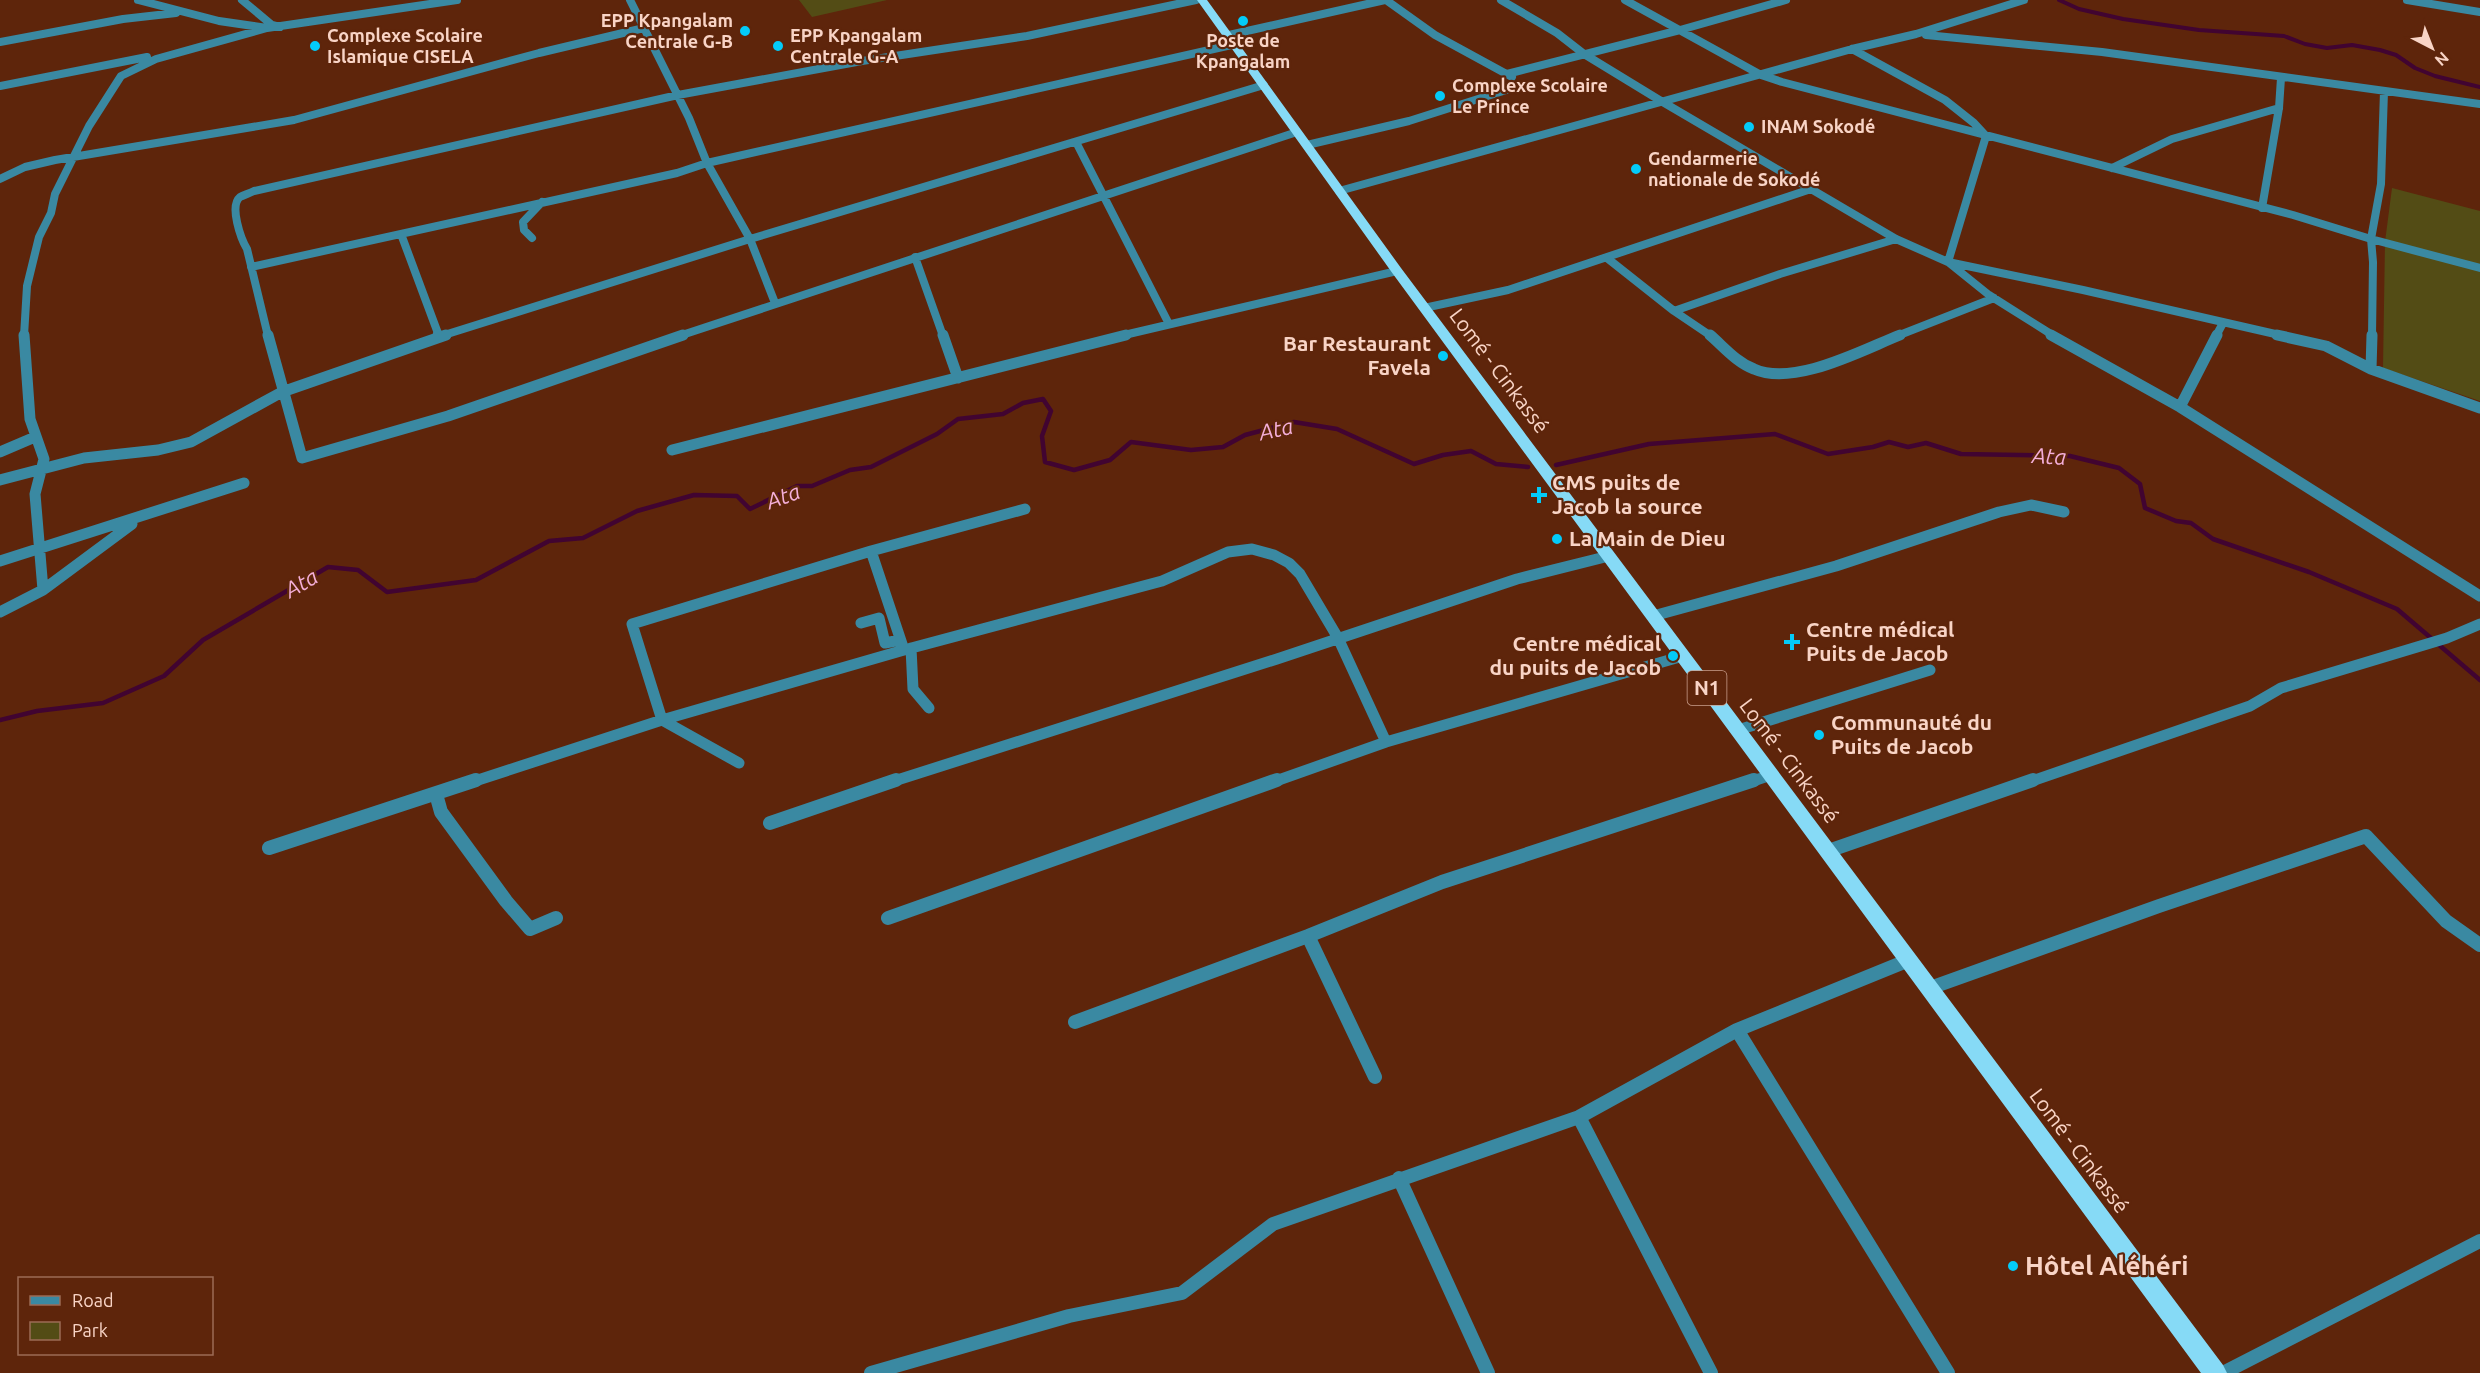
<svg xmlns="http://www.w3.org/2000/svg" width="2480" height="1373" font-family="Ubuntu,sans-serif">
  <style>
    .green { fill: #534c15 }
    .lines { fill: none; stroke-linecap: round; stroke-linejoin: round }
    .stream-far1 { stroke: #410431; stroke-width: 4 }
    .stream { stroke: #410431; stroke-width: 4.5 }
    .minor-far2 { stroke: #3a89a2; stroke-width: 8 }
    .minor-far1 { stroke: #3a89a2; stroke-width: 11 }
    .minor { stroke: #3a89a2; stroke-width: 14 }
    .trunk { fill: #86daf6; fill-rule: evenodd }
    .poi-dot { fill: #03cbf9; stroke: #5e250b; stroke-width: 2 }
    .labels { text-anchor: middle; stroke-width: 4.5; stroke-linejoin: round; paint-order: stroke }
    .far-poi-label { font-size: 18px; font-weight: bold; fill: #f9d4c6; stroke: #5e250b; text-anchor: start }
    .shield { fill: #5e250b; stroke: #caa08e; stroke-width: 1.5 }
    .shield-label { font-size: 20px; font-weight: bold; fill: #f9d4c6 }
    .poi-label { font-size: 21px; font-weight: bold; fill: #f9d4c6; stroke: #5e250b; text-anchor: start }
    .street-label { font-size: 21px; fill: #f9d4c6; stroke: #5e250b }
    .water-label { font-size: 22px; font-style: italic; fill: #f4afd9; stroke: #5e250b }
    .near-poi-label { font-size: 26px; font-weight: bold; fill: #f9d4c6; stroke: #5e250b; text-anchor: start }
  </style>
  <rect width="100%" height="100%" fill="#5e250b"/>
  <path class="green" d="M799,0H887L812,17Z
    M2392,188L2480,211V401L2383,368L2385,242Z"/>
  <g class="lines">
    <path class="stream-far1" d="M2059,0L2079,9L2123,19L2199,30L2284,36L2305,44L2327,48L2352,45L2380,50L2396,55L2415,68L2435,76L2480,87"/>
    <path class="stream" d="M1556,465L1649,444L1775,434L1828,454L1873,447L1889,442L1908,447L1926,443L1961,454L2070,456L2119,468L2140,484L2145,508L2176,521L2191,523L2213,539L2309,572L2397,609L2480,680
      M0,720L37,711L103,703L164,676L203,640L328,567L358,570L387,592L476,580L549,541L583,538L637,511L694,495L737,496L750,509L797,486H812L850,470L871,467L937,434L958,419L1003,414L1023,403L1043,399L1051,411L1042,436L1045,462L1074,470L1110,460L1131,442L1191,450L1223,447L1245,435L1294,422L1337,429L1414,464L1443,455L1471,451L1496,464L1528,467"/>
    <path class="minor-far2" d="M138,0L219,21L267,28L457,0
      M242,0L272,25L280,27
      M630,0L689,118L707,163L750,239L775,303
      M1386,0L1435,35L1512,77
      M1501,0L1557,33L1584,54L1661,101L1896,239L1948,262L2083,290L2284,336
      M1625,0L1761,75L1782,82L2293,215L2371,239L2373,262L2372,336
      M2407,0L2480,12
      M1229,35L1385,0
      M1926,35L2102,52L2480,104
      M0,42L123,19L176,13
      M1852,49L1945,100L1974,123L1986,136L1948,262L1989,295L2054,336
      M1507,74L1680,30L1786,0
      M0,86L147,57
      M2384,91L2381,184L2371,239L2480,268
      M1076,142L1169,324
      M1307,145L1409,121L1522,85
      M2112,168L2172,139L2279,108
      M0,179L25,167L55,160L294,120L539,53L644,28
      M1339,191L1852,49L1916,34L2024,0
      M2262,208L2279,108L2281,78
      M401,234L439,336
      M532,238L524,230L523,222L542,202
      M915,257L943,336
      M1607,258L1674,311L1711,336
      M251,267L677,173L707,163L1236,44
      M1424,308L1508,290L1811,189
      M1674,311L1780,274L1896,239
      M24,336L27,286L39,237L51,213L55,194L89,126L121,76L156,59L267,28
      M268,336L247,249C241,239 229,206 240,197C244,195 250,193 254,191L678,95L862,61L1027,36L1196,0
      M441,336L750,239L1264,85
      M679,336L1297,132
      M1120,336L1397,271
      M1897,336L1994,298
      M2216,336L2223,323"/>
    <path class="minor-far1" d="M268,335L302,458L448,416L683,335
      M438,335L439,337
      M943,335L958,378
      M1710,335C1724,347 1736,362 1754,369C1794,387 1862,350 1900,335
      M2051,335L2180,407L2480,596
      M2277,335L2326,346L2371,369L2480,408
      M2371,369L2372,335
      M2180,407L2217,335
      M672,450L1126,335
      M0,452L35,437
      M0,480L84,458L158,450L191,442L282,392L446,335
      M871,551L904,650
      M0,561L244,483
      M43,590L132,524
      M0,612L43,590L35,494L44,459L30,419L24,335
      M1653,616L1836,566L1999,512L2031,505L2064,512
      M861,623L879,618L885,643L900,640
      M911,648L913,689L929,708
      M1738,730L1930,670
      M739,763L662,720L632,624L871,551L1025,509
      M472,782L662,720L904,650L1162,581L1228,552L1252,549L1274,555L1289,563L1300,574L1338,638L1386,742
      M891,782L1277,659L1517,579L1609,556
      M1273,782L1386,742L1683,656
      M1750,782L1771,775
      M2029,782L2250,706L2281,688L2447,638L2480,624"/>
    <path class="minor" d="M436,794L441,812L506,901L530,929L556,918
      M770,823L896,780
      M269,848L476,780
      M1828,851L2033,780
      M888,918L1277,780
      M1308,936L1375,1077
      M1930,988L2159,906L2366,836L2446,921L2480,945
      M1075,1022L1308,936L1442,882L1754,780
      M1737,1030L1948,1373
      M1579,1117L1711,1373
      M1399,1178L1488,1373
      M871,1373L1069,1316L1182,1293L1273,1224L1579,1117L1737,1030L1909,960
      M2223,1373L2480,1241"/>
    <path class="trunk" d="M1197,0H1207L1401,268L2223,1365L2227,1373H2201L1393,274Z"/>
  </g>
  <g class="poi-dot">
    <circle cx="1243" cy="21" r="6"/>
    <circle cx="745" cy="31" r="6"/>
    <circle cx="315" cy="46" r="6"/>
    <circle cx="778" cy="46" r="6"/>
    <circle cx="1440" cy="96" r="6"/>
    <circle cx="1749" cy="127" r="6"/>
    <circle cx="1636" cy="169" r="6"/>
    <circle cx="1443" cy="356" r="6"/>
    <path d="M1536 486h6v6h6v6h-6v6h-6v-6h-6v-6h6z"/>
    <circle cx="1557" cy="539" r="6"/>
    <path d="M1789 633h6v6h6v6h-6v6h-6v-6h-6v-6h6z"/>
    <circle cx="1673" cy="656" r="6"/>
    <circle cx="1819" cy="735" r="6"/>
    <circle cx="2013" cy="1266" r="6"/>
  </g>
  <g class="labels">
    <g class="far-poi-label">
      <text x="733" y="27" text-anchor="end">EPP Kpangalam<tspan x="733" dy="21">Centrale G-B</tspan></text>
      <text x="327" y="42">Complexe Scolaire<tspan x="327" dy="21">Islamique CISELA</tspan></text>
      <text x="790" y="42">EPP Kpangalam<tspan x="790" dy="21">Centrale G-A</tspan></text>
      <text x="1243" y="47" text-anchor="middle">Poste de<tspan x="1243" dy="21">Kpangalam</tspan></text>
      <text x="1452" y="92">Complexe Scolaire<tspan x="1452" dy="21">Le Prince</tspan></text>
      <text x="1761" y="133">INAM Sokodé</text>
      <text x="1648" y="165">Gendarmerie<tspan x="1648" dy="21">nationale de Sokodé</tspan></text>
    </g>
    <rect class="shield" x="1687.5" y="671" width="39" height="34" rx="4.5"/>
    <g class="shield-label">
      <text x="1707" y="695">N1</text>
    </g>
    <g class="poi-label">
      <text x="1431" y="351" text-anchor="end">Bar Restaurant<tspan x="1431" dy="24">Favela</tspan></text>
      <text x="1552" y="490">CMS puits de<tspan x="1552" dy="24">Jacob la source</tspan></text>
      <text x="1569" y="546">La Main de Dieu</text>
      <text x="1806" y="637">Centre médical<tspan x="1806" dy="24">Puits de Jacob</tspan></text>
      <text x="1661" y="651" text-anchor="end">Centre médical<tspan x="1661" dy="24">du puits de Jacob</tspan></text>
      <text x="1831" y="730">Communauté du<tspan x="1831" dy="24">Puits de Jacob</tspan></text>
    </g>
    <g class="street-label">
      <text transform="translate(1499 371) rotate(53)" y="7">Lomé - Cinkassé</text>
      <text transform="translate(1789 761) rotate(53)" y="7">Lomé - Cinkassé</text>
      <text transform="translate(2079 1151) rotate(53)" y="7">Lomé - Cinkassé</text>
    </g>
    <g class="water-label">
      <text transform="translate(1276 429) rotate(-12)" y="8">Ata</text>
      <text transform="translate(2049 456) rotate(3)" y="8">Ata</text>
      <text transform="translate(783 496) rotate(-20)" y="8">Ata</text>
      <text transform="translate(301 583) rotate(-30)" y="8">Ata</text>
    </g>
    <g class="near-poi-label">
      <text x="2025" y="1275">Hôtel Aléhéri</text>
    </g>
  </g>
  <rect x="18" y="1277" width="195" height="78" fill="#5e250b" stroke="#9c6b56" stroke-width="1.5"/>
  <rect x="30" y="1296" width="30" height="9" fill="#3a89a2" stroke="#9c6b56" stroke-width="1.5"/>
  <text x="72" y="1307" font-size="18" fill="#f9d4c6">Road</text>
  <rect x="30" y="1322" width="30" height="18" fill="#534c15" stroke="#9c6b56" stroke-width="1.5"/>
  <text x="72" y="1337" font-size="18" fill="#f9d4c6">Park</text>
  <g transform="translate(2432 48) rotate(138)" stroke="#5e250b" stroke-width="4.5" paint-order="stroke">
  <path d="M0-4.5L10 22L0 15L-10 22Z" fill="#f9d4c6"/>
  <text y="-9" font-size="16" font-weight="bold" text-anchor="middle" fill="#f9d4c6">N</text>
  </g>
</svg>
